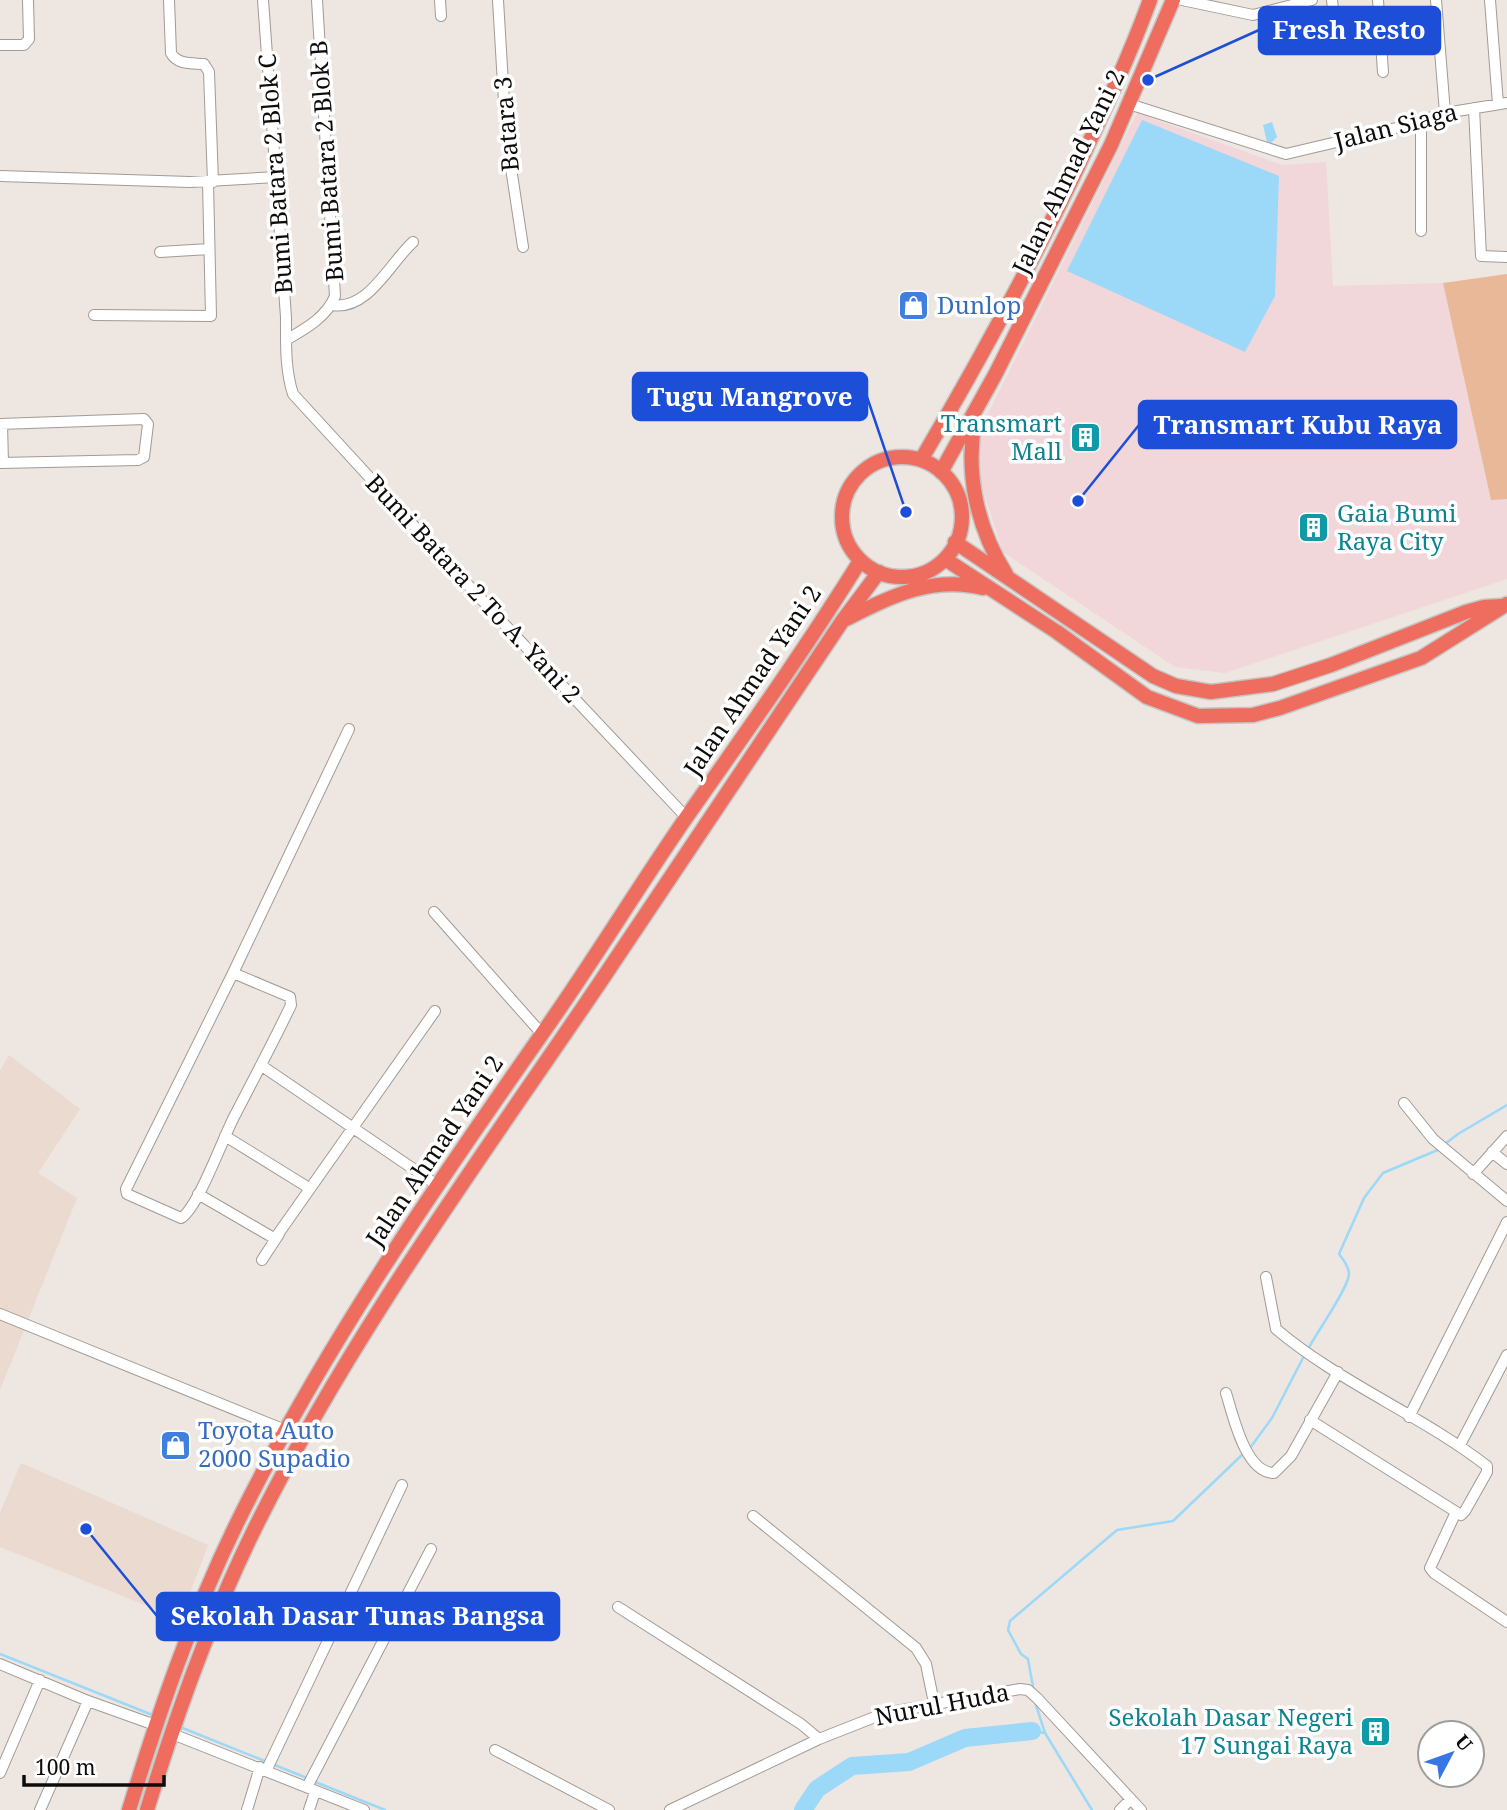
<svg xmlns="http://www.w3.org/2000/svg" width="1507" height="1810" font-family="'Noto Serif',serif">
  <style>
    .commercial { fill: #f1d6da }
    .built { fill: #eadad0 }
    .green { fill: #e9b899 }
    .water { fill: #9cd8f8 }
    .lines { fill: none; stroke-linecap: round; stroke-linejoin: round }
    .stream { stroke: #9cd8f8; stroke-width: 2.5 }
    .river { stroke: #9cd8f8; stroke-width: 18 }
    .minor-casing { stroke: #a29a95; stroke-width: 12 }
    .highway-casing { stroke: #c5c5c4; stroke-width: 17 }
    .minor { stroke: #fff; stroke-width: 10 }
    .highway { stroke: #ee6d5e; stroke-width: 14 }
    .labels { text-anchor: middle; stroke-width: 7; stroke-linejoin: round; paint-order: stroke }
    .street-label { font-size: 24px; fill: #0e0c0a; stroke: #fff }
    .shop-label { font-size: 24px; fill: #366cbe; stroke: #fff; text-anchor: start }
    .culture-label { font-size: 24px; fill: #0d838f; stroke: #fff; text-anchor: end }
    .leader { fill: none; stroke: #1d4ed8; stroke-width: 2.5 }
    .callout-dot { fill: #1d4ed8; stroke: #fff; stroke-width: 2.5 }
    .callout { fill: #1d4ed8; stroke: #1d4ed8; stroke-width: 2.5 }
    .callout-label { font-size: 26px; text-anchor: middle; font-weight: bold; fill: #fff }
  </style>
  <rect width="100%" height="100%" fill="#eee6e0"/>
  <path class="commercial" d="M1137,113L1282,165L1326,162L1333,286L1443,283L1491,499H1507V579L1225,673L1175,667L1003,552L976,468L974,442Z"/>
  <path class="built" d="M9,1055L80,1109L38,1173L77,1198L0,1390V1071Z
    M21,1463L208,1545L180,1619L0,1547V1513Z"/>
  <path class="green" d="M1507,274V499L1491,500L1443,283Z"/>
  <path class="water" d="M1142,120L1279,176L1275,296L1245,352L1067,271Z
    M1272,122L1277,137L1271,143L1267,142L1263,125Z"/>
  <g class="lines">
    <path class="stream" d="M1445,1144L1458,1134L1507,1105
      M1308,1349C1316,1334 1349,1287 1349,1274C1349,1267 1343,1259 1339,1254L1364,1198L1383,1173L1440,1149
      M1250,1448L1272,1418L1305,1354
      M0,1654L155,1716
      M1034,1692L1028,1659L1021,1654L1008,1630L1010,1621L1117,1530L1173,1521L1245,1452
      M1035,1702L1045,1733
      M180,1727L307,1778
      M1032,1731L1045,1733L1092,1810
      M313,1781L385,1810"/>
    <path class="river" d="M803,1810L817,1789L852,1766L909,1762L965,1738L1032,1731"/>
    <defs>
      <path id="minor" d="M169,0L171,53C177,65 193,63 204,64L209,72L213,182
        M263,0L286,317C286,344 285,369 293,394L493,612L687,818
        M440,0L441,16
        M498,0L506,135L523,247
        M1182,0L1253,15L1312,0
        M1332,0L1337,45
        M1378,0L1383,72
        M1436,0L1445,113
        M1490,0L1498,104
        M0,45H24L29,39L28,0
        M1129,104L1286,154L1400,127L1445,113L1507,103
        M1474,108L1481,256L1507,257
        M0,176L190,182L276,177
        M1421,231V121
        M160,252L209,249
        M332,305C368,311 389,264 413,242
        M94,315L211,316L208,182
        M286,340C305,329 327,317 335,296L317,0
        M0,424L144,419L148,424L144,457L138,460L0,463
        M2,424L3,463
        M434,912L542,1034
        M233,973L290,997L291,1005C273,1043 253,1080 234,1117C223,1138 198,1208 181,1218L127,1194L126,1189L233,973L349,729
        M262,1066L437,1185
        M1404,1103L1433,1139L1507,1201
        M225,1136L309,1188
        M1492,1152L1507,1164
        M1473,1174L1507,1136
        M198,1194L272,1237H276L435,1011
        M262,1260L279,1234
        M1266,1277L1276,1329C1340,1383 1421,1415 1487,1466V1472L1465,1511L1461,1515L1310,1420
        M0,1314L285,1430
        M1226,1393C1233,1415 1245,1473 1274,1473L1291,1456L1338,1372
        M1409,1417L1507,1222
        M1460,1445L1507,1355
        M1456,1512L1430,1568L1434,1573L1507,1622
        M753,1516L916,1648L926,1664L934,1703
        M618,1607L801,1724L819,1739
        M0,1664L88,1701L155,1725
        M170,1733L364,1810
        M495,1750L609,1810
        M267,1769L402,1485
        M0,1773L40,1680
        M307,1787L431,1549
        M40,1810L88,1701
        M247,1810L260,1767
        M309,1810L315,1792
        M670,1810L819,1739L885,1713L1020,1689L1028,1690L1037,1698L1141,1810
        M1120,1810L1131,1799"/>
      <path id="highway" d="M975,420C965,473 977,528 1006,574
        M842 517a60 60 0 1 1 120 0a60 60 0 1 1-120 0Z
        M921,460C976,367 1027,273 1074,175C1101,117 1128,60 1150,0
        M941,472L995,375L1111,145L1173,0
        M955,542L1153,676L1176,686L1211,692L1273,684L1331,665L1466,612L1484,607L1501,606
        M945,559L1057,632L1147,697L1198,716L1253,715L1280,708L1421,658L1507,604
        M846,619C890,597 932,575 983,588
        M129,1810C159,1712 192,1615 237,1523C322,1350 432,1191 542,1034C593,962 638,887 688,815C747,731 806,648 860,561
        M147,1810C177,1712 211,1616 257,1524C352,1333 479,1161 599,984C680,863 762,742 843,620L879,572"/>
    </defs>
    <use href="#minor" class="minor-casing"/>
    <use href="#highway" class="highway-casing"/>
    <use href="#minor" class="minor"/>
    <use href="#highway" class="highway"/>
  </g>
  <defs>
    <symbol id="shop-square" viewBox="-11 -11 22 22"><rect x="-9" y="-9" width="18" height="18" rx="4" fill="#3f7fe0" stroke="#fff"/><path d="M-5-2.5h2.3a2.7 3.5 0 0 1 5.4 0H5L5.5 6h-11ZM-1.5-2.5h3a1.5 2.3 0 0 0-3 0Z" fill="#fff"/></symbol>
    <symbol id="building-square" viewBox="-11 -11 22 22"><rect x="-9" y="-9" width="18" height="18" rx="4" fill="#0f9aa8" stroke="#fff"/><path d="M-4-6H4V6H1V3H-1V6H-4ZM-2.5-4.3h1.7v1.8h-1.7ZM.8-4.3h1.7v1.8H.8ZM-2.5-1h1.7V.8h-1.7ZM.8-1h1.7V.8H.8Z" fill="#fff"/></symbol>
  </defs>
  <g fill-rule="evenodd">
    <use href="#shop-square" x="896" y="288" width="35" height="35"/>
    <use href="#building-square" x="1068" y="420" width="35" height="35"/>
    <use href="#building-square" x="1296" y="510" width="35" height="35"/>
    <use href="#shop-square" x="158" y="1428" width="35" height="35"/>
    <use href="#building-square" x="1358" y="1714" width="35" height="35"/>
  </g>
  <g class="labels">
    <g class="street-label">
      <text transform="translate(507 124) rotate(-95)" y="8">Batara 3</text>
      <text transform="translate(1396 127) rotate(-14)" y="8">Jalan Siaga</text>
      <text transform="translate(327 161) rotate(-94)" y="8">Bumi Batara 2 Blok B</text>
      <text transform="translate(1069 172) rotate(-64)" y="8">Jalan Ahmad Yani 2</text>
      <text transform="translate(276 174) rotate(-94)" y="8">Bumi Batara 2 Blok C</text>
      <text transform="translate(473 589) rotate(47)" y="8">Bumi Batara 2 To A. Yani 2</text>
      <text transform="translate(753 681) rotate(-56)" y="8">Jalan Ahmad Yani 2</text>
      <text transform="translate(435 1151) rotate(-56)" y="8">Jalan Ahmad Yani 2</text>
      <text transform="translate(942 1705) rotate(-11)" y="8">Nurul Huda</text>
    </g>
    <g class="shop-label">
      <text x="937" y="314">Dunlop</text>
      <text x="198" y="1439">Toyota Auto<tspan x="198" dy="28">2000 Supadio</tspan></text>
    </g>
    <g class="culture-label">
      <text x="1062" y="432">Transmart<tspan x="1062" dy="28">Mall</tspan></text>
      <text x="1337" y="522" text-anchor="start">Gaia Bumi<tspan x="1337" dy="28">Raya City</tspan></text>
      <text x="1353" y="1726">Sekolah Dasar Negeri<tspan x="1353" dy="28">17 Sungai Raya</tspan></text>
    </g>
  </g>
  <path class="leader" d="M1148 80L1259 30M906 512L867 397M1078 501L1139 425M86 1529L157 1616"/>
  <g class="callout-dot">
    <circle cx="1148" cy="80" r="7"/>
    <circle cx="906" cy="512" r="7"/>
    <circle cx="1078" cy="501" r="7"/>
    <circle cx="86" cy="1529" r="7"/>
  </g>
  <g class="callout">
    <rect x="1259" y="7" width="181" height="47" rx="7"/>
    <rect x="633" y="373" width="234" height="47" rx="7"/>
    <rect x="1139" y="401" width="317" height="47" rx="7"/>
    <rect x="157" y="1593" width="402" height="47" rx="7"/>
  </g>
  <g class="callout-label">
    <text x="1349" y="39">Fresh Resto</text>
    <text x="750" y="406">Tugu Mangrove</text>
    <text x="1298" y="434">Transmart Kubu Raya</text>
    <text x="358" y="1625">Sekolah Dasar Tunas Bangsa</text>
  </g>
  <g transform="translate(1451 1754) rotate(49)"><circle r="33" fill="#ffffff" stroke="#9f9e9d" stroke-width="2"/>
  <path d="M0-5L12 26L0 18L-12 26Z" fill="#3876e5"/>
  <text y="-10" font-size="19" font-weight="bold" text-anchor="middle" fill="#0e0c0a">U</text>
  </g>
  <path d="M24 1775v10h140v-10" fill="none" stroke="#0e0c0a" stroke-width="3.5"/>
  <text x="35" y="1775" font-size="21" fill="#0e0c0a" stroke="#ffffff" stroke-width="5" paint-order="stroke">100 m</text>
</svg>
